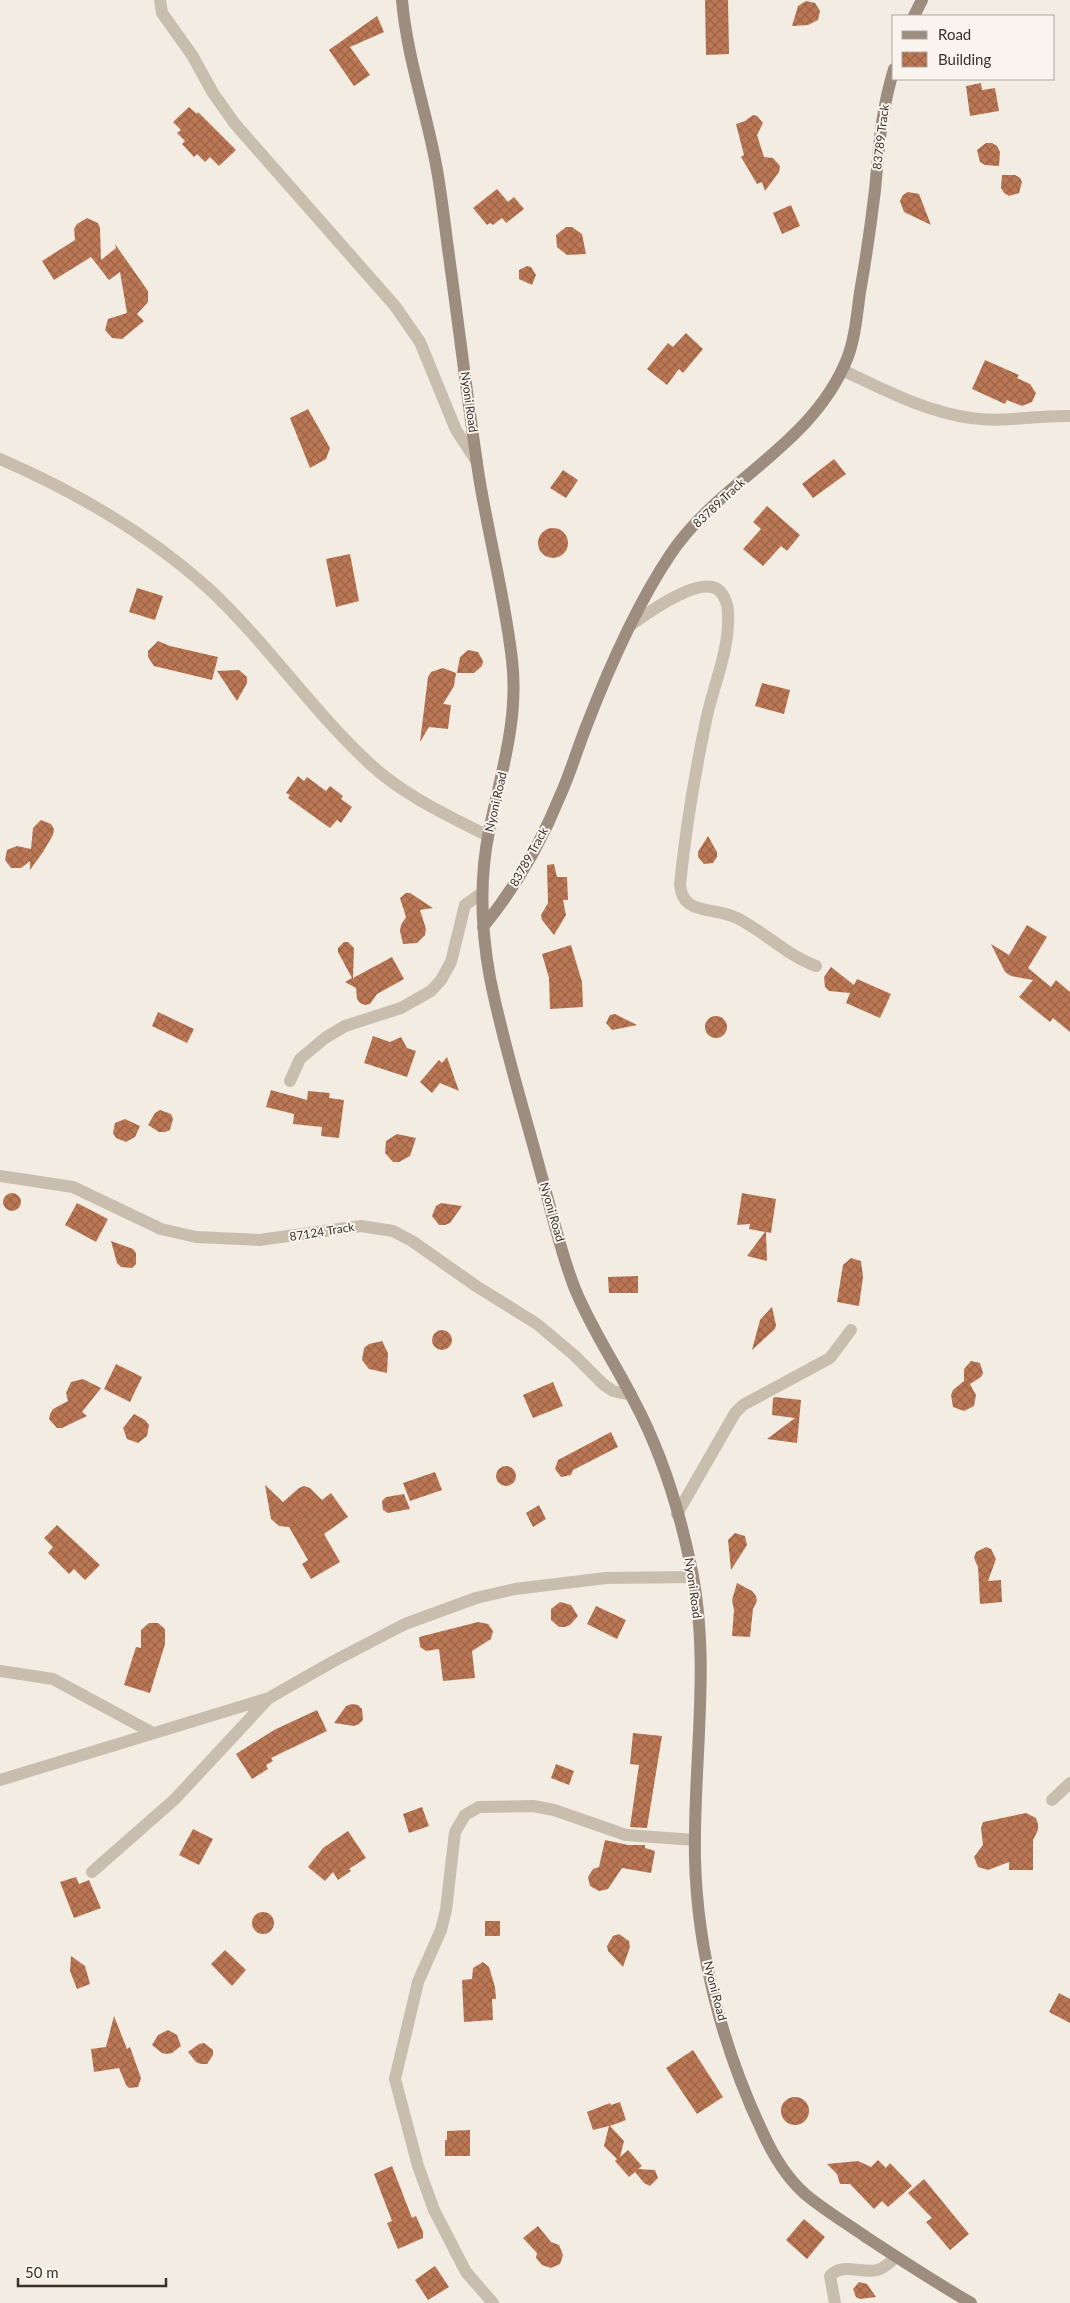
<svg xmlns="http://www.w3.org/2000/svg" width="1070" height="2303" font-family="Lato,sans-serif">
  <style>
    .building { fill: url(#building-cross-hatch) }
    .lines { fill: none; stroke-linecap: round; stroke-linejoin: round }
    .street { stroke: #c9bdae; stroke-width: 12 }
    .secondary { stroke: #9d8d7f; stroke-width: 12 }
    .labels { text-anchor: middle; stroke-width: 4; stroke-linejoin: round; paint-order: stroke }
    .street-label { font-size: 12px; fill: #39312c; stroke: #f9f5ee }
  </style>
  <defs>
    <pattern id="building-cross-hatch" width="8" height="8" patternUnits="userSpaceOnUse" patternTransform="scale(1.25)"><rect width="8" height="8" fill="#bc7855"/><path d="M0 0l8 8M0 8l8-8" fill="none" stroke="#9a6347"/></pattern>
  </defs>
  <rect width="100%" height="100%" fill="#f2ece2"/>
  <path class="building" d="M705,0H728L729,54L706,55Z
    M806,1L815,3L820,11L818,20L808,25L792,26L798,6Z
    M377,16L384,32L350,47L370,75L354,86L329,50Z
    M981,83L982,90L995,88L999,111L970,116L966,86Z
    M189,107L197,114L198,112L236,150L219,166L210,157L205,162L197,154L194,157L182,144L185,141L177,133L181,130L173,122Z
    M753,115L757,116L763,123L757,135L764,157L773,158L780,166L779,172L765,191L762,182L757,184L741,157L744,155L736,124L745,121Z
    M986,143H992L997,146L1000,152L999,166L985,165L980,162L977,150Z
    M1002,175H1015L1020,178L1022,182L1019,193L1009,196L1004,193L1001,188Z
    M497,189L508,202L514,197L524,209L506,223L502,218L493,225L490,223L487,225L473,208Z
    M908,192L919,194L931,225L904,212L900,201L903,195Z
    M791,205L800,226L782,234L773,213Z
    M87,218L98,223L100,228L101,260L116,248L115,244L148,291V302L137,314L144,321L122,339L112,338L105,330L108,319L127,313L120,272L109,280L91,257L54,280L42,261L75,240L74,229L77,224Z
    M566,227H572L582,234L586,254L567,255L557,247L556,235Z
    M527,266L531,267L536,275L532,285L519,279V270Z
    M686,333L703,349L683,373L679,369L667,385L647,369L668,343L673,347Z
    M985,360L1019,375L1017,378L1030,384L1036,393L1032,402L1022,406L1007,400L1005,404L972,389Z
    M308,409L330,448L326,459L310,468L290,418Z
    M834,459L846,474L813,498L802,484Z
    M563,470L578,480L566,498L550,488Z
    M767,506L800,535L787,551L781,546L763,566L743,549L761,529L753,522Z
    M538 543a15 15 0 1 1 30 0a15 15 0 1 1-30 0Z
    M350,554L359,601L336,607L326,559Z
    M137,588L163,596L155,620L129,612Z
    M158,641L170,646L218,657L212,680L154,666L148,657V651Z
    M468,650L478,652L483,661L482,666L474,673H457L460,657Z
    M443,668L456,673L454,686L443,704L451,705L448,729L429,727L420,742L428,677L431,672Z
    M239,670L247,677V683L237,701L217,671Z
    M762,683L790,690L784,714L755,706Z
    M298,776L304,781L307,777L326,791L330,786L343,796L341,799L352,807L341,823L337,820L330,828L288,798L290,795L286,793Z
    M41,820L51,824L54,829L53,835L43,852L30,870V861L21,868H11L5,860L7,850L17,846L31,849L33,828Z
    M708,836L717,852V857L713,863L704,864L698,857V852Z
    M554,864L557,877H567L568,900H563L566,915L554,935L542,920L541,915L548,903L547,865Z
    M406,893H410L433,908L420,910L426,929L425,935L417,943L403,944L400,931L401,925L406,917L400,898Z
    M1027,925L1047,937L1028,968L1051,987L1056,980L1070,992V1032L1053,1018L1050,1022L1019,997L1033,980L1011,976L1005,972L991,944L1009,955Z
    M344,942H348L354,948L353,978L392,957L404,979L377,994L370,1004L365,1005L360,1003L357,999L356,988L345,982L352,978L338,952V948Z
    M571,945L582,982L583,1007L550,1009L549,978L542,954Z
    M831,967L854,985L857,979L891,994L880,1018L846,1003L850,993L829,991L825,987L824,977Z
    M158,1012L194,1029L187,1043L152,1026Z
    M615,1014L637,1025L612,1030L606,1023L610,1015Z
    M705 1027a11 11 0 1 1 22 0a11 11 0 1 1-22 0Z
    M373,1036L390,1042L401,1037L407,1048L416,1051L407,1077L364,1063Z
    M447,1057L459,1091L440,1083L432,1093L420,1082L439,1060L442,1063Z
    M271,1090L307,1100L308,1091L330,1093L329,1098L344,1100L339,1138L321,1136L322,1127L293,1124L294,1114L266,1107Z
    M160,1110L171,1114L173,1119L170,1130L165,1132H159L148,1125L155,1113Z
    M125,1119L140,1126L135,1137L126,1142L116,1138L113,1133L115,1123Z
    M397,1134L416,1138L410,1156L399,1162H393L385,1153L386,1141Z
    M3 1202a9 9 0 1 1 18 0a9 9 0 1 1-18 0Z
    M742,1193L776,1199L771,1233L766,1232L767,1261L747,1256L765,1232L749,1229L750,1224L737,1225Z
    M77,1203L108,1219L96,1242L65,1225Z
    M441,1203L462,1206L450,1223L445,1225H439L432,1216L436,1206Z
    M111,1241L133,1249L136,1253V1264L132,1268L121,1267L117,1263Z
    M851,1258L861,1261L863,1277L859,1306L837,1302L843,1265Z
    M638,1276V1293H609L608,1277Z
    M772,1307L776,1325L775,1329L752,1350L760,1320Z
    M432 1340a10 10 0 1 1 20 0a10 10 0 1 1-20 0Z
    M382,1341L388,1353L387,1373L369,1369L362,1360L364,1348L369,1344Z
    M971,1361L980,1363L983,1373L981,1377L970,1384L976,1395L974,1406L964,1411L953,1407L951,1395L953,1390L964,1381V1369Z
    M116,1364L142,1377L130,1402L104,1389Z
    M83,1379L101,1388L82,1412L87,1416L62,1428H57L49,1419L50,1414L53,1409L68,1401L66,1393L71,1382Z
    M553,1382L563,1406L533,1418L523,1395Z
    M775,1397L801,1400L797,1443L767,1439L795,1418L772,1415L773,1398Z
    M134,1414L145,1420L149,1425L147,1436L138,1443L127,1439L123,1428Z
    M611,1432L618,1447L573,1470L571,1475L561,1477L555,1469L558,1460Z
    M496 1476a10 10 0 1 1 20 0a10 10 0 1 1-20 0Z
    M435,1472L442,1490L410,1501L403,1483Z
    M265,1485L283,1502L299,1488L304,1486L310,1488L322,1500L331,1493L348,1517L324,1534L340,1562L311,1579L302,1564L308,1560L289,1527L279,1526L271,1519Z
    M404,1494L410,1509L388,1513L383,1510L382,1501L386,1497Z
    M539,1505L546,1519L533,1527L526,1513Z
    M57,1525L100,1565L85,1580L74,1569L69,1574L48,1553L53,1547L44,1538Z
    M735,1533L745,1536L747,1545L731,1570L728,1540Z
    M986,1547L991,1549L996,1559L988,1581L1001,1580L1002,1602L980,1604L978,1567L974,1558L976,1552Z
    M737,1583L752,1591L756,1596L757,1601L753,1609L750,1637L732,1636L734,1610L732,1600Z
    M560,1602L571,1605L578,1616L570,1625L565,1627H559L551,1620V1609Z
    M596,1606L626,1620L617,1639L587,1624Z
    M478,1622L488,1624L493,1631L491,1639L472,1651L475,1678L443,1681L439,1649L426,1651L420,1647L419,1637Z
    M149,1623H158L165,1629V1644L150,1693L124,1685L136,1647L141,1648V1630Z
    M352,1704L358,1705L362,1709L363,1720L359,1724L354,1726L334,1723L346,1706Z
    M317,1710L327,1731L271,1758L273,1761L266,1765L268,1769L252,1779L236,1754L274,1730Z
    M633,1733L662,1736L647,1828L630,1827L639,1765L630,1764Z
    M556,1764L574,1771L569,1785L551,1778Z
    M422,1807L429,1826L409,1833L403,1814Z
    M1026,1813L1036,1818L1038,1824V1830L1033,1840V1870H1009V1862L988,1870L978,1867L974,1857L983,1845L981,1828L983,1822Z
    M193,1829L213,1839L199,1865L179,1855Z
    M348,1831L366,1858L349,1869L351,1871L338,1880L333,1872L325,1881L308,1867L323,1848Z
    M605,1840L628,1845H645V1848L655,1851L651,1873L622,1868L608,1889L599,1891L590,1886L588,1877L593,1869L599,1867Z
    M76,1877L79,1884L89,1880L101,1908L74,1918L60,1882Z
    M252 1923a11 11 0 1 1 22 0a11 11 0 1 1-22 0Z
    M485,1921H500V1936H485Z
    M619,1934L629,1941L630,1947L623,1967L608,1951L607,1946L613,1936Z
    M225,1950L246,1970L232,1986L211,1964Z
    M71,1956L85,1966L90,1984L77,1989L70,1971Z
    M483,1962L489,1967L495,1987L496,1999H492L493,2020L464,2022L462,1980L472,1979L473,1968Z
    M1059,1993L1070,1999V2023L1049,2012Z
    M114,2016L127,2049L130,2047L141,2078L138,2087L129,2088L126,2085L119,2068L94,2072L91,2049L106,2047Z
    M168,2030L177,2035L181,2046L172,2053L167,2054L162,2053L152,2045L158,2035Z
    M204,2043L213,2050V2055L207,2064H201L196,2062L188,2052L199,2044Z
    M693,2050L723,2097L697,2114L666,2068Z
    M781 2111a14 14 0 1 1 28 0a14 14 0 1 1-28 0Z
    M620,2102L626,2120L610,2126L624,2141L620,2157L628,2150L642,2166L638,2169L655,2170L658,2178L650,2186L644,2183L635,2172L629,2177L615,2161L617,2159L604,2146L609,2126L593,2130L587,2112L610,2103L611,2105Z
    M470,2130V2156H445V2140H447V2131Z
    M878,2160L886,2168L890,2163L912,2186L888,2207L882,2201L874,2209L850,2184H840L837,2174L827,2164L858,2161L871,2167Z
    M392,2166L412,2218L416,2216L423,2232V2238L398,2249L387,2223L392,2221L374,2174Z
    M924,2179L969,2234L950,2250L926,2222L932,2218L908,2193Z
    M804,2219L825,2237L807,2259L786,2240Z
    M538,2226L551,2242L559,2245L563,2255L560,2264L551,2268L542,2265L536,2258L537,2253L523,2238Z
    M435,2266L449,2287L428,2300L415,2280Z
    M859,2282L867,2284L876,2297L860,2299L856,2297L853,2289Z"/>
  <g class="lines">
    <path class="street" d="M160,0L162,13L192,55L213,93L235,124L395,306L420,342L456,430L477,462
      M842,370C883,389 925,412 971,418C1004,423 1037,415 1070,416
      M0,459C74,491 148,534 208,588C266,642 311,709 369,763C403,795 447,815 488,836
      M632,624C649,612 697,577 717,589C724,593 728,605 728,612C730,648 715,681 707,716C695,772 686,827 680,884C681,893 683,901 693,906C707,912 723,911 737,918C765,932 786,955 816,966
      M290,1081L300,1059L325,1038L345,1026L401,1008L431,991L441,980L451,962L465,905L482,893
      M0,1176L73,1187L161,1229L196,1237L259,1240L361,1226L393,1231L412,1241L476,1286L537,1324L574,1355L603,1384L613,1391L631,1395
      M677,1514L735,1413L743,1405L830,1358L851,1330
      M0,1671L53,1679L153,1733
      M0,1780L269,1698L334,1661L405,1624L476,1598L515,1589L606,1578L693,1577
      M1052,1800L1070,1783
      M92,1872L175,1799L267,1700
      M493,2303L466,2272L434,2210L418,2166L395,2079L418,1982L441,1930L446,1910L455,1832L465,1815L479,1807L533,1806L554,1810L626,1835L695,1840
      M835,2303L830,2276C843,2262 861,2274 877,2270C884,2269 891,2261 896,2257"/>
    <path class="secondary" d="M402,0C407,58 427,113 437,170C442,198 445,227 449,256C459,329 468,403 479,477C489,538 505,598 512,660C519,719 501,773 489,831C479,880 481,929 490,978C503,1043 523,1107 540,1170C551,1209 560,1251 575,1289C591,1328 614,1362 633,1399C660,1449 678,1505 690,1562C712,1659 693,1760 695,1858C697,1952 723,2049 763,2133C773,2155 787,2178 805,2194C824,2210 846,2223 866,2237C901,2260 935,2282 971,2303
      M914,16L922,0
      M483,927C515,888 541,843 560,796C570,774 577,750 586,727C608,670 636,606 670,555C719,481 812,446 847,359C855,339 857,314 860,292C866,258 871,224 875,190C879,147 881,111 894,69"/>
  </g>
  <g class="labels">
    <g class="street-label">
      <text transform="translate(881 137) rotate(-83)" y="4">83789 Track</text>
      <text transform="translate(469 402) rotate(82)" y="4">Nyoni Road</text>
      <text transform="translate(719 503) rotate(-43)" y="4">83789 Track</text>
      <text transform="translate(496 802) rotate(-77)" y="4">Nyoni Road</text>
      <text transform="translate(529 857) rotate(-61)" y="4">83789 Track</text>
      <text transform="translate(552 1212) rotate(74)" y="4">Nyoni Road</text>
      <text transform="translate(322 1232) rotate(-9)" y="4">87124 Track</text>
      <text transform="translate(693 1588) rotate(82)" y="4">Nyoni Road</text>
      <text transform="translate(715 1991) rotate(76)" y="4">Nyoni Road</text>
    </g>
  </g>
  <rect x="892" y="15" width="162" height="65" fill="#f9f5ee" stroke="#aca7a0"/>
  <rect x="902" y="31" width="25" height="8" fill="#9d8d7f" stroke="#aca7a0"/>
  <text x="938" y="40" font-size="15" fill="#39312c">Road</text>
  <rect x="902" y="52" width="25" height="15" fill="url(#building-cross-hatch)" stroke="#aca7a0"/>
  <text x="938" y="65" font-size="15" fill="#39312c">Building</text>
  <path d="M18 2278v8h148v-8" fill="none" stroke="#39312c" stroke-width="2.5"/>
  <text x="25" y="2278" font-size="15" fill="#39312c" stroke="#f9f5ee" stroke-width="4" paint-order="stroke">50 m</text>
</svg>
